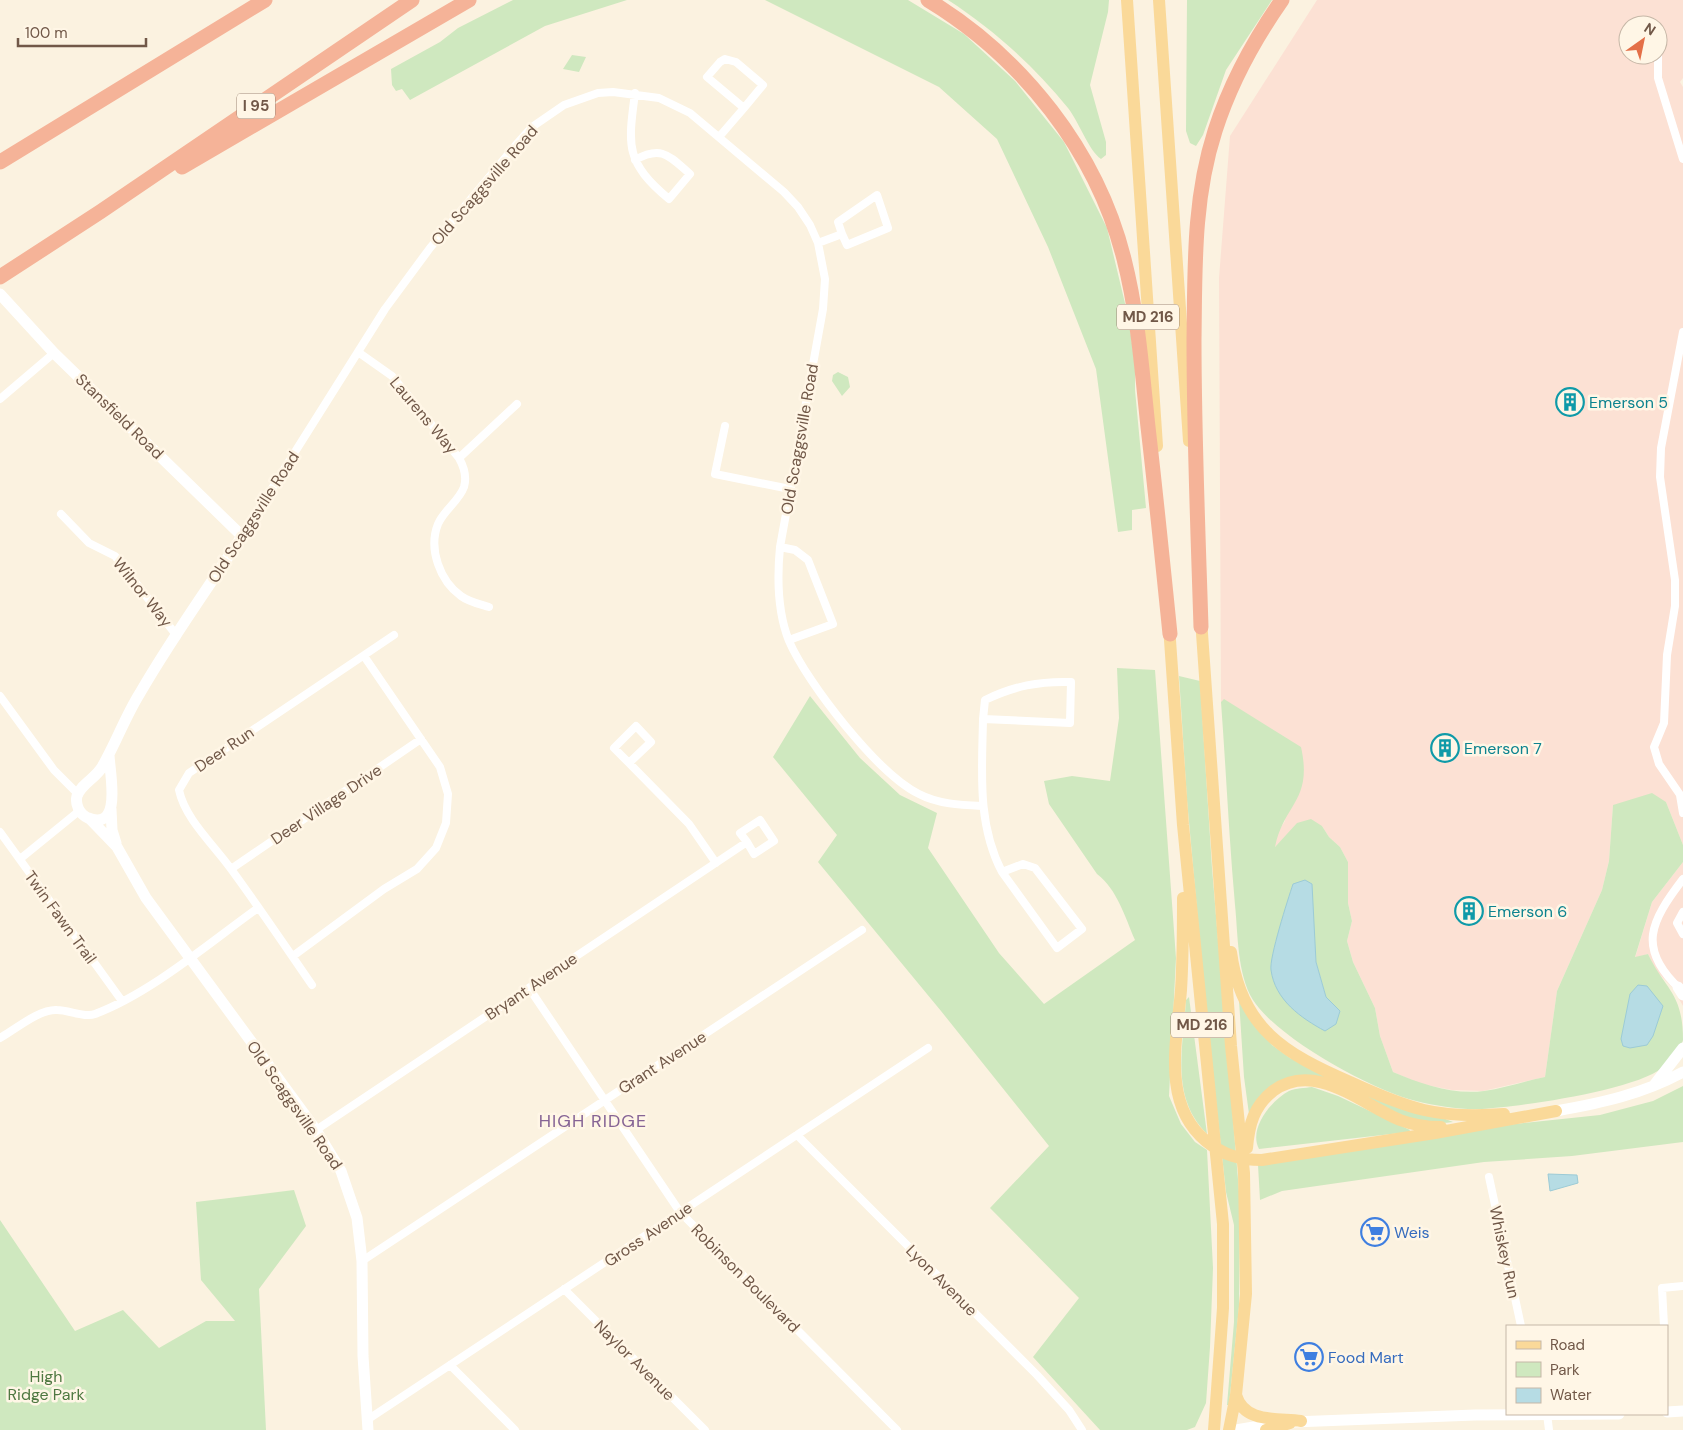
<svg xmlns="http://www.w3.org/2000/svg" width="1683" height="1430" font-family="'DM Sans',sans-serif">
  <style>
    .commercial { fill: #fce1d4; fill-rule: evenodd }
    .green { fill: #cfe8bf; fill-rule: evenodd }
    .water { fill: #b6dce4; stroke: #9ccbd6 }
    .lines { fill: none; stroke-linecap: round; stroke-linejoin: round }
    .street { stroke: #fff; stroke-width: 8 }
    .secondary { stroke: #fff; stroke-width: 11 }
    .primary { stroke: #fad999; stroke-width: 12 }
    .highway { stroke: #f5b398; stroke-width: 15 }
    .labels { text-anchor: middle; stroke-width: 5; stroke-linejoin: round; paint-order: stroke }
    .shield { fill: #fff6e6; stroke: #9c8777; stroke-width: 1 }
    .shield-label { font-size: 15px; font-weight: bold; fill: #715848 }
    .street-label { font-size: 16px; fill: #715848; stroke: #fff6e6 }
    .culture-label { font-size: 16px; fill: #0d838f; stroke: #fff6e6; text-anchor: start }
    .shop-label { font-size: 16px; fill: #366cbe; stroke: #fff6e6; text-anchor: start }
    .park-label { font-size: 16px; fill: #4f7841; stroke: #fff6e6 }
    .neighbourhood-label { font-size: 18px; letter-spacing: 1px; fill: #866495; stroke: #fff6e6 }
  </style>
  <rect width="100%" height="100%" fill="#fbf2e0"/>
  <path class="commercial" d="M1317,0H1683V78L1680,82L1683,87V845L1666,802L1613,805L1609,861L1602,890L1557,991L1545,1077L1483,1091L1452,1090L1421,1084L1393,1072L1380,1036L1375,1008L1353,962L1347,941L1352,921L1348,903V862L1340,847L1329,837L1322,826L1284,838L1274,848L1277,833L1285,821L1221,702L1219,278L1230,136ZM1628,25H1658V55H1628Z
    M1683,862V1006L1672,987L1656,971L1648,954L1635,958L1652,902Z"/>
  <path class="green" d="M513,0H627L545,26L410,100L402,89L396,91L392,85L391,69L440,42L458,28Z
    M765,0H908L964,34L1015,81L1064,142L1107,228L1129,320L1135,367V390L1146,508L1132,510V530L1118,532L1096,369L1048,247L997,139L939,87Z
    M948,0H1109L1108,12L1090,85L1106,142V155L1101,159C1089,151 1079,122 1068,108C1034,66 993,29 948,0Z
    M1187,0H1272L1226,70L1203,135L1196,146L1190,143L1186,131Z
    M572,55L586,57L579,72L563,69Z
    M838,372L848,377L850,387L842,396L832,381L833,375Z
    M1117,668L1155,670L1176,958L1169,1096L1181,1124L1195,1142L1207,1150L1213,1268L1210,1347L1206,1403L1195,1427L1187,1430H1100L1033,1357L1079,1298L990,1208L1049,1146L941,1011L818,862L837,835L773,757L810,696L860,758L900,795L937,813L928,848L999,953L1044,1004L1135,940C1125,917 1117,889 1097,874L1049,804L1044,781L1072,776L1110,781L1119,718Z
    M1179,676L1200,681L1212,868L1240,1203L1239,1307L1229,1405H1227L1234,1322V1225L1226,1192L1207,1019L1187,800Z
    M1224,699L1301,747C1313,801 1284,803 1275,847L1297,823L1311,819L1322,826L1329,837L1340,847L1348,862V903L1352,921L1347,941L1353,962L1375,1008L1380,1036L1393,1072C1421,1084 1453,1095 1484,1091C1505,1088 1525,1081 1545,1077L1557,991L1602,890L1609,861L1613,805L1652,793L1666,802L1683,845V862L1652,902L1635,957L1648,954C1665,990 1683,992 1683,1040C1681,1048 1669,1063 1662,1068C1635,1090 1520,1107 1482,1109C1461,1110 1437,1106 1416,1101C1373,1091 1277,1038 1253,1000C1237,974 1238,934 1235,905C1229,837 1226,770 1221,702ZM1293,884L1313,924L1316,962L1326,997L1340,1011L1271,969Z
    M1189,997L1207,1134C1170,1097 1183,1048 1186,1000Z
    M1239,1000L1272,1045L1290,1058L1453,1122C1411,1130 1340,1092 1300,1076L1249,1114L1244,1077Z
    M1683,1086V1142L1572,1156L1484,1162L1282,1191L1260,1200L1258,1165L1515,1124L1600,1115L1653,1101Z
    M1312,1087L1338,1096L1410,1130L1409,1132L1259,1149C1248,1128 1272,1100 1289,1091C1296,1088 1305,1088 1312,1087Z
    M294,1190L306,1226L259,1289L266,1430H0V1220L75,1331L123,1310L159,1348L206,1321H235L201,1280L196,1202Z"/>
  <path class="water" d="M1305,880L1312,884L1316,962L1326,997L1340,1011L1336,1024L1325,1031C1301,1018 1275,1000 1271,970C1269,958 1288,899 1293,884Z
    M1638,985L1647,986L1663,1006L1653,1036L1647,1045L1630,1048L1623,1046L1621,1039L1630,994Z
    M1548,1174L1577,1175L1578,1183L1550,1191Z"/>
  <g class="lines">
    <path class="street" d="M1658,55V78L1683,159
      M635,93C628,146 625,162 669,199L690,174C669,156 662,145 635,160
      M719,137L744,108L707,77L720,62L725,59L736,62L763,85L744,108
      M818,243L842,234L847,245L888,228L877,195L838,222L842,234
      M1683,332L1661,448L1660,477L1675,580V606L1667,655L1664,723L1654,747L1659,764L1683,799
      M358,352L392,376L459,458C464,467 467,477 464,487C459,501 444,510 438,524C428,549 440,581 461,596C469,602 479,604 489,607
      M0,399L54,353
      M725,426L715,474L790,489
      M459,458L517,404
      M61,514L89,543L115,556L177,636
      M242,536L385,309L430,248L515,146L532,127L564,105L598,93L613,92L659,98L690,113L784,192L798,207L810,225L818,243L825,279L823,309L780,547C777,578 777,611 789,641C807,683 878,774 919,794C938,804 960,805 982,806
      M780,547L795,550L808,560L833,624L789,640
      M0,696L54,770L78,794
      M983,719L985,700C1014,686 1039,681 1071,682L1070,723L983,719C982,772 977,824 1002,872L1023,864L1035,868L1082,929L1057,948L1002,872
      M629,763L614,748L636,726L651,742L629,763L689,824L716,863
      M1680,795L1683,813
      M0,832L122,1001
      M20,859L79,811
      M231,869L421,739
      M1683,912L1677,923L1683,934
      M293,956L384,889L417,869L436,848L446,823L448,794L440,767L364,656
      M312,985C285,946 259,907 231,869C214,845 185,819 179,790L189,773L394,635
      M529,988L680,1212L897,1430
      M1680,989C1636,948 1651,921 1683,879
      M0,1038C16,1029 39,1009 57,1010C69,1010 85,1018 95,1014C151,993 209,943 258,908
      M316,1130L747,842L754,854L774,841L760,820L740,833L747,842
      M797,1135L1037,1375L1069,1410L1082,1430
      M1489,1177L1521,1326
      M362,1261L862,930
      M564,1289L705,1430
      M1664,1326L1662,1288L1683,1286
      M450,1365L515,1430
      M1547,1414L1549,1430
      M367,1420L928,1048"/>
    <path class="secondary" d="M0,294L54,353L242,536C208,588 171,639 140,693C125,717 116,743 102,767C96,778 81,784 77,796C75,804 79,814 88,818C124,832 109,770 109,754
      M111,809L112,830L116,843
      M89,818L117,847L146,898L316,1130L341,1171L357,1218L362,1261L363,1356L368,1430
      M1678,987L1683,995
      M1655,1084L1683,1048
      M1556,1111C1601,1103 1643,1094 1683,1072
      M1667,1412L1683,1411
      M1293,1422L1475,1415L1619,1414
      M1236,1430L1277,1423"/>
    <path class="primary" d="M1127,0L1157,446
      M1159,0L1189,441
      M1201,619L1231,1046L1244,1173L1246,1294L1236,1395L1229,1430
      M1169,626L1183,825L1223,1224V1308L1214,1430
      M1183,898C1183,929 1183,959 1181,990C1177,1040 1161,1104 1206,1141C1223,1155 1240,1160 1262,1160L1435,1133L1556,1111
      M1231,952C1241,1028 1285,1054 1350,1082C1409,1109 1437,1119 1504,1114
      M1247,1148C1249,1124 1254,1106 1273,1091C1315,1060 1361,1104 1400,1120C1413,1125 1427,1127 1441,1127
      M1236,1395C1244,1423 1276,1418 1301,1421
      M1266,1430L1290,1423"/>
    <path class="highway" d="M928,0C1022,57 1097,151 1124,259C1138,314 1142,371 1148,427C1156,496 1163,565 1170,634
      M0,162L265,0
      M182,167L469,0
      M0,277L100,212L412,0
      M1201,627C1198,531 1194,436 1194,340C1195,269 1193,199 1215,131C1230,84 1254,40 1282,0"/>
  </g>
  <defs>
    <symbol id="building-ring" viewBox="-11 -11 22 22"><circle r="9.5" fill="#fff6e6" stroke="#0f9aa8" stroke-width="1.5"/><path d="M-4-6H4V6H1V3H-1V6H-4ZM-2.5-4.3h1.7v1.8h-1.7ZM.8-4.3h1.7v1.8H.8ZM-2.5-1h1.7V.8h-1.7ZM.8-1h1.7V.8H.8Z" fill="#0f9aa8"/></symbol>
    <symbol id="supermarket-ring" viewBox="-11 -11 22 22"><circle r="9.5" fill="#fff6e6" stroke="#3f7fe0" stroke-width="1.5"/><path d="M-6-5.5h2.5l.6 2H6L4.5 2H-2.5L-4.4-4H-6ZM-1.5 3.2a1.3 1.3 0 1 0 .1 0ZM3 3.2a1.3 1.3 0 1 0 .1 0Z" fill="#3f7fe0"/></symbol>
  </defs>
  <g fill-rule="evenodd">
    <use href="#building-ring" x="1554" y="386" width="32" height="32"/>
    <use href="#building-ring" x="1429" y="732" width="32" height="32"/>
    <use href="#building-ring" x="1453" y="895" width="32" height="32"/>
    <use href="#supermarket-ring" x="1359" y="1216" width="32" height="32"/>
    <use href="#supermarket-ring" x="1293" y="1341" width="32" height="32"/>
  </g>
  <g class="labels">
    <g class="shield">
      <rect x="237" y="93.5" width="38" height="25" rx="4"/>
      <rect x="1117" y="304.5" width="62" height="25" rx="4"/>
      <rect x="1171" y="1012.5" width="62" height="25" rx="4"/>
    </g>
    <g class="shield-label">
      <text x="256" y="111">I 95</text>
      <text x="1148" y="322">MD 216</text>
      <text x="1202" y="1030">MD 216</text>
    </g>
    <g class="street-label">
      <text transform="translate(484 185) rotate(-49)" y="6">Old Scaggsville Road</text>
      <text transform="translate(424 415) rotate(50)" y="6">Laurens Way</text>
      <text transform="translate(120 416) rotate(44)" y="6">Stansfield Road</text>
      <text transform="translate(799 439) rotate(-80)" y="6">Old Scaggsville Road</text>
      <text transform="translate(253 517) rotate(-57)" y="6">Old Scaggsville Road</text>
      <text transform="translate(143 592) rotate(51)" y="6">Wilnor Way</text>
      <text transform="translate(224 749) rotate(-34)" y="6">Deer Run</text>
      <text transform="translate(326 804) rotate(-34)" y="6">Deer Village Drive</text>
      <text transform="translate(61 917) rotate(54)" y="6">Twin Fawn Trail</text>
      <text transform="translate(531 986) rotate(-34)" y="6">Bryant Avenue</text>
      <text transform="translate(662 1062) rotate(-33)" y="6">Grant Avenue</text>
      <text transform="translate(295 1105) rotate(55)" y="6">Old Scaggsville Road</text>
      <text transform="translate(648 1234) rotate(-34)" y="6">Gross Avenue</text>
      <text transform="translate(1505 1252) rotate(78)" y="6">Whiskey Run</text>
      <text transform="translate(746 1278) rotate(45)" y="6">Robinson Boulevard</text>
      <text transform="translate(942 1280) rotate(45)" y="6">Lyon Avenue</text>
      <text transform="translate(635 1360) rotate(45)" y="6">Naylor Avenue</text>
    </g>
    <g class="culture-label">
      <text x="1589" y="408">Emerson 5</text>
      <text x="1464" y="754">Emerson 7</text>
      <text x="1488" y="917">Emerson 6</text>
    </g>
    <g class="shop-label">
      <text x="1394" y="1238">Weis</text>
      <text x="1328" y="1363">Food Mart</text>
    </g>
    <g class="park-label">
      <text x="46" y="1382">High<tspan x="46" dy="18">Ridge Park</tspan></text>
    </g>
    <g class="neighbourhood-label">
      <text x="593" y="1127">HIGH RIDGE</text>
    </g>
  </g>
  <rect x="1506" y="1325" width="162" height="90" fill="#fff6e6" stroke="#c6b7a7"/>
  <rect x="1516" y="1341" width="25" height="8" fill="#fad999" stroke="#c6b7a7"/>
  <text x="1550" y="1350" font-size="15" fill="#715848">Road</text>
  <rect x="1516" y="1362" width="25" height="15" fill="#cfe8bf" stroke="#c6b7a7"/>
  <text x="1550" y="1375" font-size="15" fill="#715848">Park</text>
  <rect x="1516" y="1388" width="25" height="15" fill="#b6dce4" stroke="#c6b7a7"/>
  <text x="1550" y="1400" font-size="15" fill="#715848">Water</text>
  <g transform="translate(1643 40) rotate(33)"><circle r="24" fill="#fff6e6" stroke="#c6b7a7"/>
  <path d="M0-4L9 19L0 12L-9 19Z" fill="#e46f47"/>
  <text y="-8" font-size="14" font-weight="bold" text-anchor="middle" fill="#715848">N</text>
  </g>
  <path d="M18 38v8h128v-8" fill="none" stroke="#715848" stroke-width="2.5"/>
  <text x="25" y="38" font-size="15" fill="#715848" stroke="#fff6e6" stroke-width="4" paint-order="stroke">100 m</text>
</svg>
